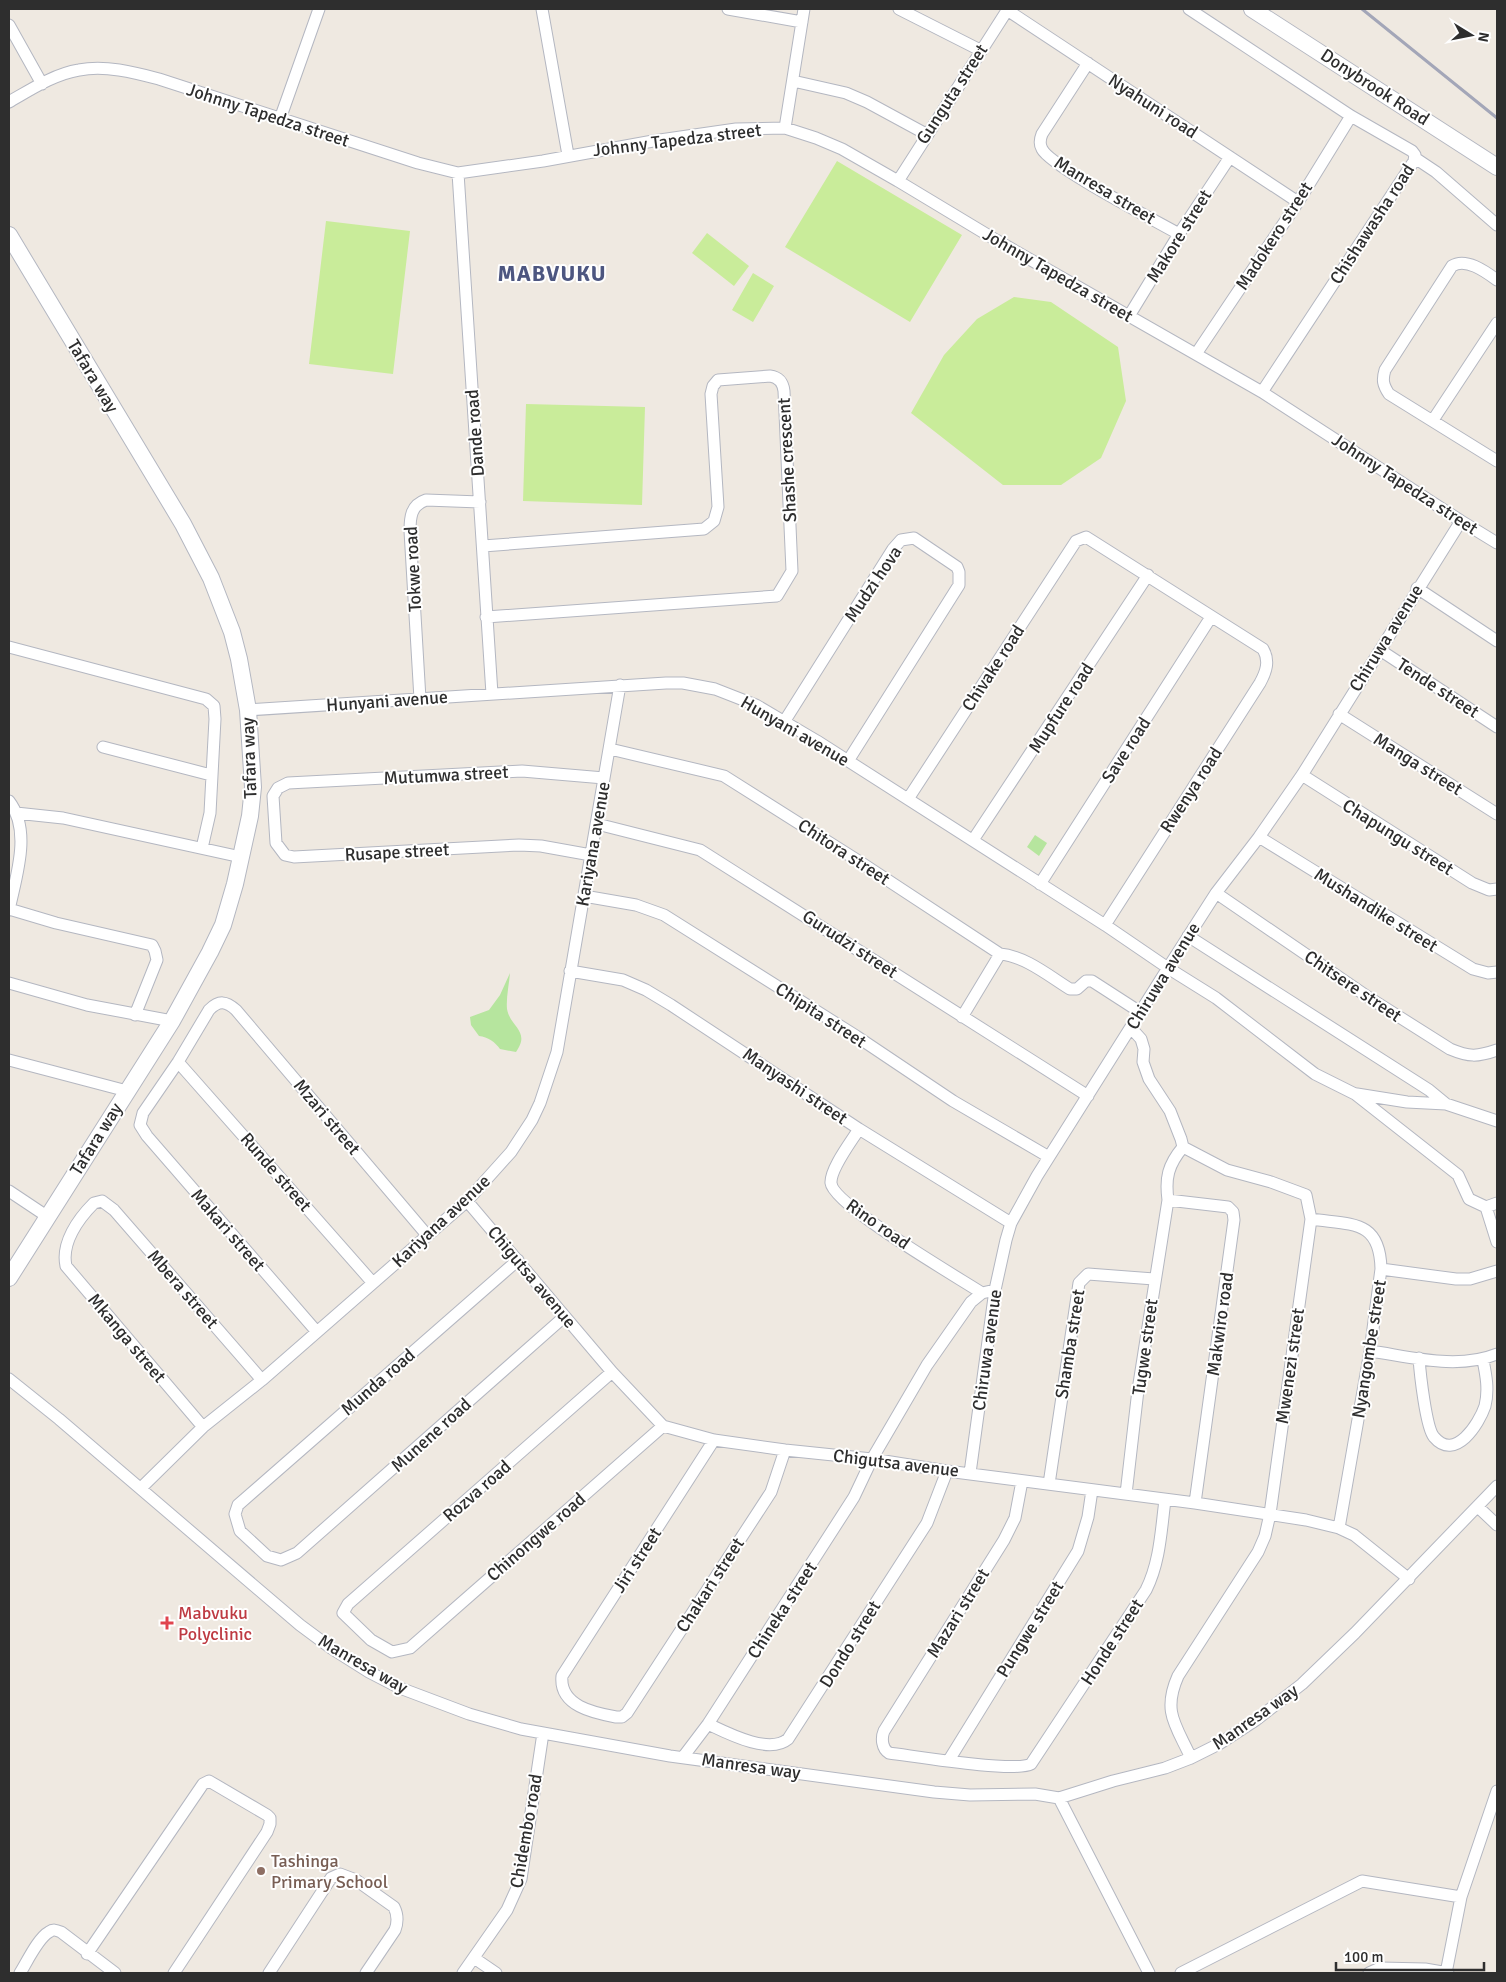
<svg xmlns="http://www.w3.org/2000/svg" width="1506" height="1982" font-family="Signika,sans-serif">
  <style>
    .green { fill: #b6e59e }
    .pitch { fill: #c9ec9a }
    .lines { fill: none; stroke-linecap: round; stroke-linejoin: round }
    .street-casing { stroke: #b4b7c1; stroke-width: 13 }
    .secondary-casing { stroke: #b4b7c1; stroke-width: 18 }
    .street { stroke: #fff; stroke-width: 11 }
    .secondary { stroke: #fff; stroke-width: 16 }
    .rail { stroke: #a3a6b8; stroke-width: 3 }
    .health-dot { fill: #e0444e; stroke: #fff; stroke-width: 2 }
    .education-dot { fill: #8d6e63; stroke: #fff; stroke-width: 2 }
    .labels { text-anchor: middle; stroke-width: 4; stroke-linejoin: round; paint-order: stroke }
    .street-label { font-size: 18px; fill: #2e2e2e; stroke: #fff }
    .health-label { font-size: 18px; fill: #be3a42; stroke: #fff; text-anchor: start }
    .education-label { font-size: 18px; fill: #785e54; stroke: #fff; text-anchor: start }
    .district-label { font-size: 22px; font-weight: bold; letter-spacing: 1px; fill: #4d5680; stroke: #fff }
  </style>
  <rect width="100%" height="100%" fill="#efe9e1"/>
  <path class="green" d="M1035,835L1047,843L1039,856L1027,847Z
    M510,973C509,985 506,998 507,1009C510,1027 531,1031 516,1052L500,1049C495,1042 488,1037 479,1036L471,1025L470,1017L489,1010L500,995Z"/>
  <path class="pitch" d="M837,161L962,235L910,322L785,247Z
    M326,221L410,231L393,374L309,364Z
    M707,233L749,266L734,286L692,253Z
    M753,273L774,286L753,322L732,310Z
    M1014,297L1051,302L1118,347L1126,401L1101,458L1061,485H1003L911,413L944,355L977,319Z
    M526,404L645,407L642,505L523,501Z"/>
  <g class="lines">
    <defs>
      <path id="street" d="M542,9L568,155
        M728,9L802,22
        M899,9L980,50
        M1189,9L1351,116L1412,151L1415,155L1414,161L1262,392
        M1007,10L1298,202
        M9,25L42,84
        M1088,63L1042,134C1040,139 1039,144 1042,149C1050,166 1156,221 1179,234
        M793,81L846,93L867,102L926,134
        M9,102C30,90 54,74 79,70C105,65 133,72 159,79L418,163L458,173L543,161L653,141L736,129L785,128L816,138L842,149L898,181L996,240L1262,392L1461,521L1497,543
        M280,119L319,9
        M785,128L804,9
        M1415,158L1436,172L1497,225
        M458,173L492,694
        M898,181L1008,9
        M1497,280C1486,272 1466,257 1452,266L1385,370C1382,380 1383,385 1389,394L1497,461
        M1129,316L1179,234L1230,157
        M1196,354L1298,202L1351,116
        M1433,420L1497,323
        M483,546L704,529L714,521L718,507L711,394L713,386L718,380L770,376C778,377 783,382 784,391L792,571L777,596L486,617
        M1417,588L1497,641
        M9,647L206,699L214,706L215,719L210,813L202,848
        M1380,650L1497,727
        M420,699L410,531C410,517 411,505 426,500L480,502
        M248,710L666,683H683L715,689L756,705L817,741L1105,925L1168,968L1216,998L1315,1074L1355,1094L1458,1175L1469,1199L1486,1207
        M1339,714L1497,814
        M784,722L893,549L901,540L914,538L957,567L959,572V585L848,761
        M103,747L211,775
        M610,749L724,776L860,862L1000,954L962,1017
        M1302,775L1472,883L1489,890L1497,889
        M908,799L1076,541L1086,537L1263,649C1270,661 1266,672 1260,683L1105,925
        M9,801C32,831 16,876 9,910
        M16,813L63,818L241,857
        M597,824L700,850L1088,1096
        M1259,837L1473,969L1488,973L1497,972
        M973,840L1148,575
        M591,855L541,846L519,845L294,857L285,855L276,843L273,796L278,788L288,783L522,771L604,778
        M1040,884L1211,617
        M1216,893L1371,999L1450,1049C1469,1057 1477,1057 1497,1050
        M584,896L636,905L664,915L856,1036L953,1101L1049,1157
        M9,909L56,923L152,945L155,951L157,960L135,1015
        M1188,936L1429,1090L1446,1104
        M1000,954C1025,956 1049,976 1070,989H1077L1086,981H1092L1140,1012
        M570,971L623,980L646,990L671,1005L859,1129L1011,1223
        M9,983L87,1005L172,1021
        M1131,1028L1141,1039L1144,1049L1143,1062L1149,1079L1170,1111L1181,1139L1183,1147
        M9,1060L127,1091
        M178,1062L373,1283
        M1357,1094L1407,1102L1446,1104L1497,1121
        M859,1129C851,1142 830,1169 831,1183C833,1205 959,1278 982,1293
        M9,1191L48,1217
        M1168,1200L1228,1207L1233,1212L1234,1220L1195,1503
        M467,1201L612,1372L663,1426L714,1440L785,1450L872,1459L947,1471L1195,1503L1306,1520L1339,1528L1354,1535L1409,1579
        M1497,1203L1486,1207L1497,1242
        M1311,1219C1351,1225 1380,1219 1381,1269L1370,1351L1339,1528
        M518,1260L238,1505L235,1514L240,1531L267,1556L281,1560L297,1553L564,1317
        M1381,1269L1456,1279H1470L1497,1271
        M317,1332L147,1136L140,1125L143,1113L178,1062L209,1010C219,1000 226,1001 236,1010L427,1235
        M1370,1351C1412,1357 1457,1370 1497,1354
        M1419,1358C1420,1373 1426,1428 1434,1437C1455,1462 1479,1424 1485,1406C1489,1390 1486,1375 1483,1360
        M612,1372L348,1604L343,1613L371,1640L392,1652L410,1648L663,1426
        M9,1379L59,1419L300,1625L331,1648L369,1672L400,1688L469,1714L521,1729L670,1756L934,1792L970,1795L1035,1794L1059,1798L1113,1781L1165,1768L1191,1758L1219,1744L1256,1720L1302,1684L1355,1633L1497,1486
        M203,1427L66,1266C61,1243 78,1219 94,1203L102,1201L114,1210L262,1380
        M714,1440L562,1676C559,1706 594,1713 616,1717H622L627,1713L771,1492L785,1450
        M970,1473L995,1290L1006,1240L1011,1223L1037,1176L1168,968L1216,893L1259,837L1302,775L1461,521
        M1022,1481L1015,1518L1004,1540L884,1731C881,1738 882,1749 889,1753C914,1756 1014,1773 1031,1764L1146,1590C1160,1562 1161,1531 1165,1500
        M1049,1484L1079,1283L1088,1274L1154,1279
        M141,1488L203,1427L262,1380L467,1201L511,1152L532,1120L540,1103L557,1052L620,685
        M1126,1494L1138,1390L1168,1200C1165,1178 1168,1165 1183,1147L1227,1170L1271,1182L1306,1195L1311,1219L1270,1514L1265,1536L1258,1552L1178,1676C1162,1712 1176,1725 1191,1758
        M1478,1507L1497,1525
        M708,1724C727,1733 769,1755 788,1739L927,1523L947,1471
        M683,1757L708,1724L854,1497L872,1459L927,1365L971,1302L982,1293L995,1290
        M949,1760L1078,1551L1088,1517L1092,1490
        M1059,1798L1149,1973
        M87,1954L203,1784L209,1781L267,1815L270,1818V1824L267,1832L174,1973
        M474,1958L496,1973
        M20,1973C27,1962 38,1938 49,1932C53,1929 56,1930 61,1932L115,1973
        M269,1973L331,1878L340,1874L356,1880L394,1907C398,1915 398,1922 395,1930L366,1973
        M463,1973L507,1910L521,1879L543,1733
        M1181,1973L1362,1881L1461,1897
        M1369,1973L1380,1968L1425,1969L1448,1973
        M1446,1973L1461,1897L1497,1791"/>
      <path id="secondary" d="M1252,9L1497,167
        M9,235L183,524L211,578L232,632L239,659L248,710L253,787L250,816L235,884L223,925L210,952L172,1021L9,1278"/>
    </defs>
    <use href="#street" class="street-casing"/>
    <use href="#secondary" class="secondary-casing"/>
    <use href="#street" class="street"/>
    <use href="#secondary" class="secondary"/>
    <path class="rail" d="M1362,9L1497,118"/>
  </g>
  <path class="health-dot" d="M164.5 1615.5h5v5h5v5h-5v5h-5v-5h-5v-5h5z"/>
  <circle class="education-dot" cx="261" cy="1871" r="5"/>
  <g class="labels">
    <g class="street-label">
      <text transform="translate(1375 87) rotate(33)" y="6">Donybrook Road</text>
      <text transform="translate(952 94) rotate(-57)" y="6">Gunguta street</text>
      <text transform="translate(1153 106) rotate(33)" y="6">Nyahuni road</text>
      <text transform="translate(268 115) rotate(18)" y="6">Johnny Tapedza street</text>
      <text transform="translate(677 140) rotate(-7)" y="6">Johnny Tapedza street</text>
      <text transform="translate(1105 190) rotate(31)" y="6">Manresa street</text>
      <text transform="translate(1372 224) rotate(-57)" y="6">Chishawasha road</text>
      <text transform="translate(1179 236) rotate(-58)" y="6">Makore street</text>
      <text transform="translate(1274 236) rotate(-57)" y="6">Madokero street</text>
      <text transform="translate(1058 275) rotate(30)" y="6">Johnny Tapedza street</text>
      <text transform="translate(93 376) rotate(59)" y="6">Tafara way</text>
      <text transform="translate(475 433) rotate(-94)" y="6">Dande road</text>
      <text transform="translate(787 460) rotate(-93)" y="6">Shashe crescent</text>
      <text transform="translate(1405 484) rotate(33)" y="6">Johnny Tapedza street</text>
      <text transform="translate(413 569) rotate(-93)" y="6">Tokwe road</text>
      <text transform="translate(873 584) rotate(-56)" y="6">Mudzi hova</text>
      <text transform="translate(1386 638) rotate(-58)" y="6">Chiruwa avenue</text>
      <text transform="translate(993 668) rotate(-57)" y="6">Chivake road</text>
      <text transform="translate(1438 688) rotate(33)" y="6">Tende street</text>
      <text transform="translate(387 701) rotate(-4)" y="6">Hunyani avenue</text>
      <text transform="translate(1061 708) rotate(-57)" y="6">Mupfure road</text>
      <text transform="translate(795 731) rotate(30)" y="6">Hunyani avenue</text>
      <text transform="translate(1126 750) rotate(-57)" y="6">Save road</text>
      <text transform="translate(249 758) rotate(-92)" y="6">Tafara way</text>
      <text transform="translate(1418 764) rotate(32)" y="6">Manga street</text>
      <text transform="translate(446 775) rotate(-3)" y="6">Mutumwa street</text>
      <text transform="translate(1191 790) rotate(-57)" y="6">Rwenya road</text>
      <text transform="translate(1398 837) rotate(32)" y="6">Chapungu street</text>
      <text transform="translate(593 844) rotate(-80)" y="6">Kariyana avenue</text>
      <text transform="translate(397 852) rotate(-3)" y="6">Rusape street</text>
      <text transform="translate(844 852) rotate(33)" y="6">Chitora street</text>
      <text transform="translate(1376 910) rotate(32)" y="6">Mushandike street</text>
      <text transform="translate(850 944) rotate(33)" y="6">Gurudzi street</text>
      <text transform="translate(1163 976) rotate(-58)" y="6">Chiruwa avenue</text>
      <text transform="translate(1353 986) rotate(34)" y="6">Chitsere street</text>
      <text transform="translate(821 1015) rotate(33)" y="6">Chipita street</text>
      <text transform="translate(795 1086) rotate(34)" y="6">Manyashi street</text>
      <text transform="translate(327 1117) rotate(50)" y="6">Mzari street</text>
      <text transform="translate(96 1139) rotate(-58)" y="6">Tafara way</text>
      <text transform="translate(276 1172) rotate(49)" y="6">Runde street</text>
      <text transform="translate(441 1221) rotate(-43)" y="6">Kariyana avenue</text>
      <text transform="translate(878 1224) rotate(35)" y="6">Rino road</text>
      <text transform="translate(228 1230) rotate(49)" y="6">Makari street</text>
      <text transform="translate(532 1277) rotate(50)" y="6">Chigutsa avenue</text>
      <text transform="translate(183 1289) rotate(49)" y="6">Mbera street</text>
      <text transform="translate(1220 1324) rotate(-82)" y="6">Makwiro road</text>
      <text transform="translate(127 1338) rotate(50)" y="6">Mkanga street</text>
      <text transform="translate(1070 1344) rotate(-81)" y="6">Shamba street</text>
      <text transform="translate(1145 1347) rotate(-82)" y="6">Tugwe street</text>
      <text transform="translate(1369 1349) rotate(-81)" y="6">Nyangombe street</text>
      <text transform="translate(987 1350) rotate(-82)" y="6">Chiruwa avenue</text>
      <text transform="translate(1290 1366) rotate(-82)" y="6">Mwenezi street</text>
      <text transform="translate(378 1382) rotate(-41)" y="6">Munda road</text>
      <text transform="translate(431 1435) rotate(-42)" y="6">Munene road</text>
      <text transform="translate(896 1463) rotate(7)" y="6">Chigutsa avenue</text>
      <text transform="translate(477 1491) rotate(-41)" y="6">Rozva road</text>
      <text transform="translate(536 1537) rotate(-41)" y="6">Chinongwe road</text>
      <text transform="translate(637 1560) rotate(-57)" y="6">Jiri street</text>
      <text transform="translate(710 1585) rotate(-57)" y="6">Chakari street</text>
      <text transform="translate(782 1610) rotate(-57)" y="6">Chineka street</text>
      <text transform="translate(958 1613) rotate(-58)" y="6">Mazari street</text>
      <text transform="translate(1030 1629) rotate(-58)" y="6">Pungwe street</text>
      <text transform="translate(1112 1642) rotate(-57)" y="6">Honde street</text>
      <text transform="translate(850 1644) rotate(-58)" y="6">Dondo street</text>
      <text transform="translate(363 1664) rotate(30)" y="6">Manresa way</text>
      <text transform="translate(1255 1717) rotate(-35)" y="6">Manresa way</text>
      <text transform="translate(751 1766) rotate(8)" y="6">Manresa way</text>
      <text transform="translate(526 1831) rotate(-80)" y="6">Chidembo road</text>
    </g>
    <g class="health-label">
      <text x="178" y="1619">Mabvuku<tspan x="178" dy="21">Polyclinic</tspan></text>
    </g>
    <g class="education-label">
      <text x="271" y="1867">Tashinga<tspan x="271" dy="21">Primary School</tspan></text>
    </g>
    <g class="district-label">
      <text x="552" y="281">MABVUKU</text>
    </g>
  </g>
  <rect width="1506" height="1982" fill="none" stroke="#2e2e2e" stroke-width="20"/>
  <g transform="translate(1471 35) rotate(100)" stroke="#ffffff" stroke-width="4" paint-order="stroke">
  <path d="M0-4L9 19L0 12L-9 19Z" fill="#2e2e2e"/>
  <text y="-8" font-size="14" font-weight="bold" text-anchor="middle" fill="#2e2e2e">N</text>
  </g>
  <path d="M1336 1962v8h148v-8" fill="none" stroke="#2e2e2e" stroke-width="2.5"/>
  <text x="1344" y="1962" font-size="15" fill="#2e2e2e" stroke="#ffffff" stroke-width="4" paint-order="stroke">100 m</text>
</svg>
